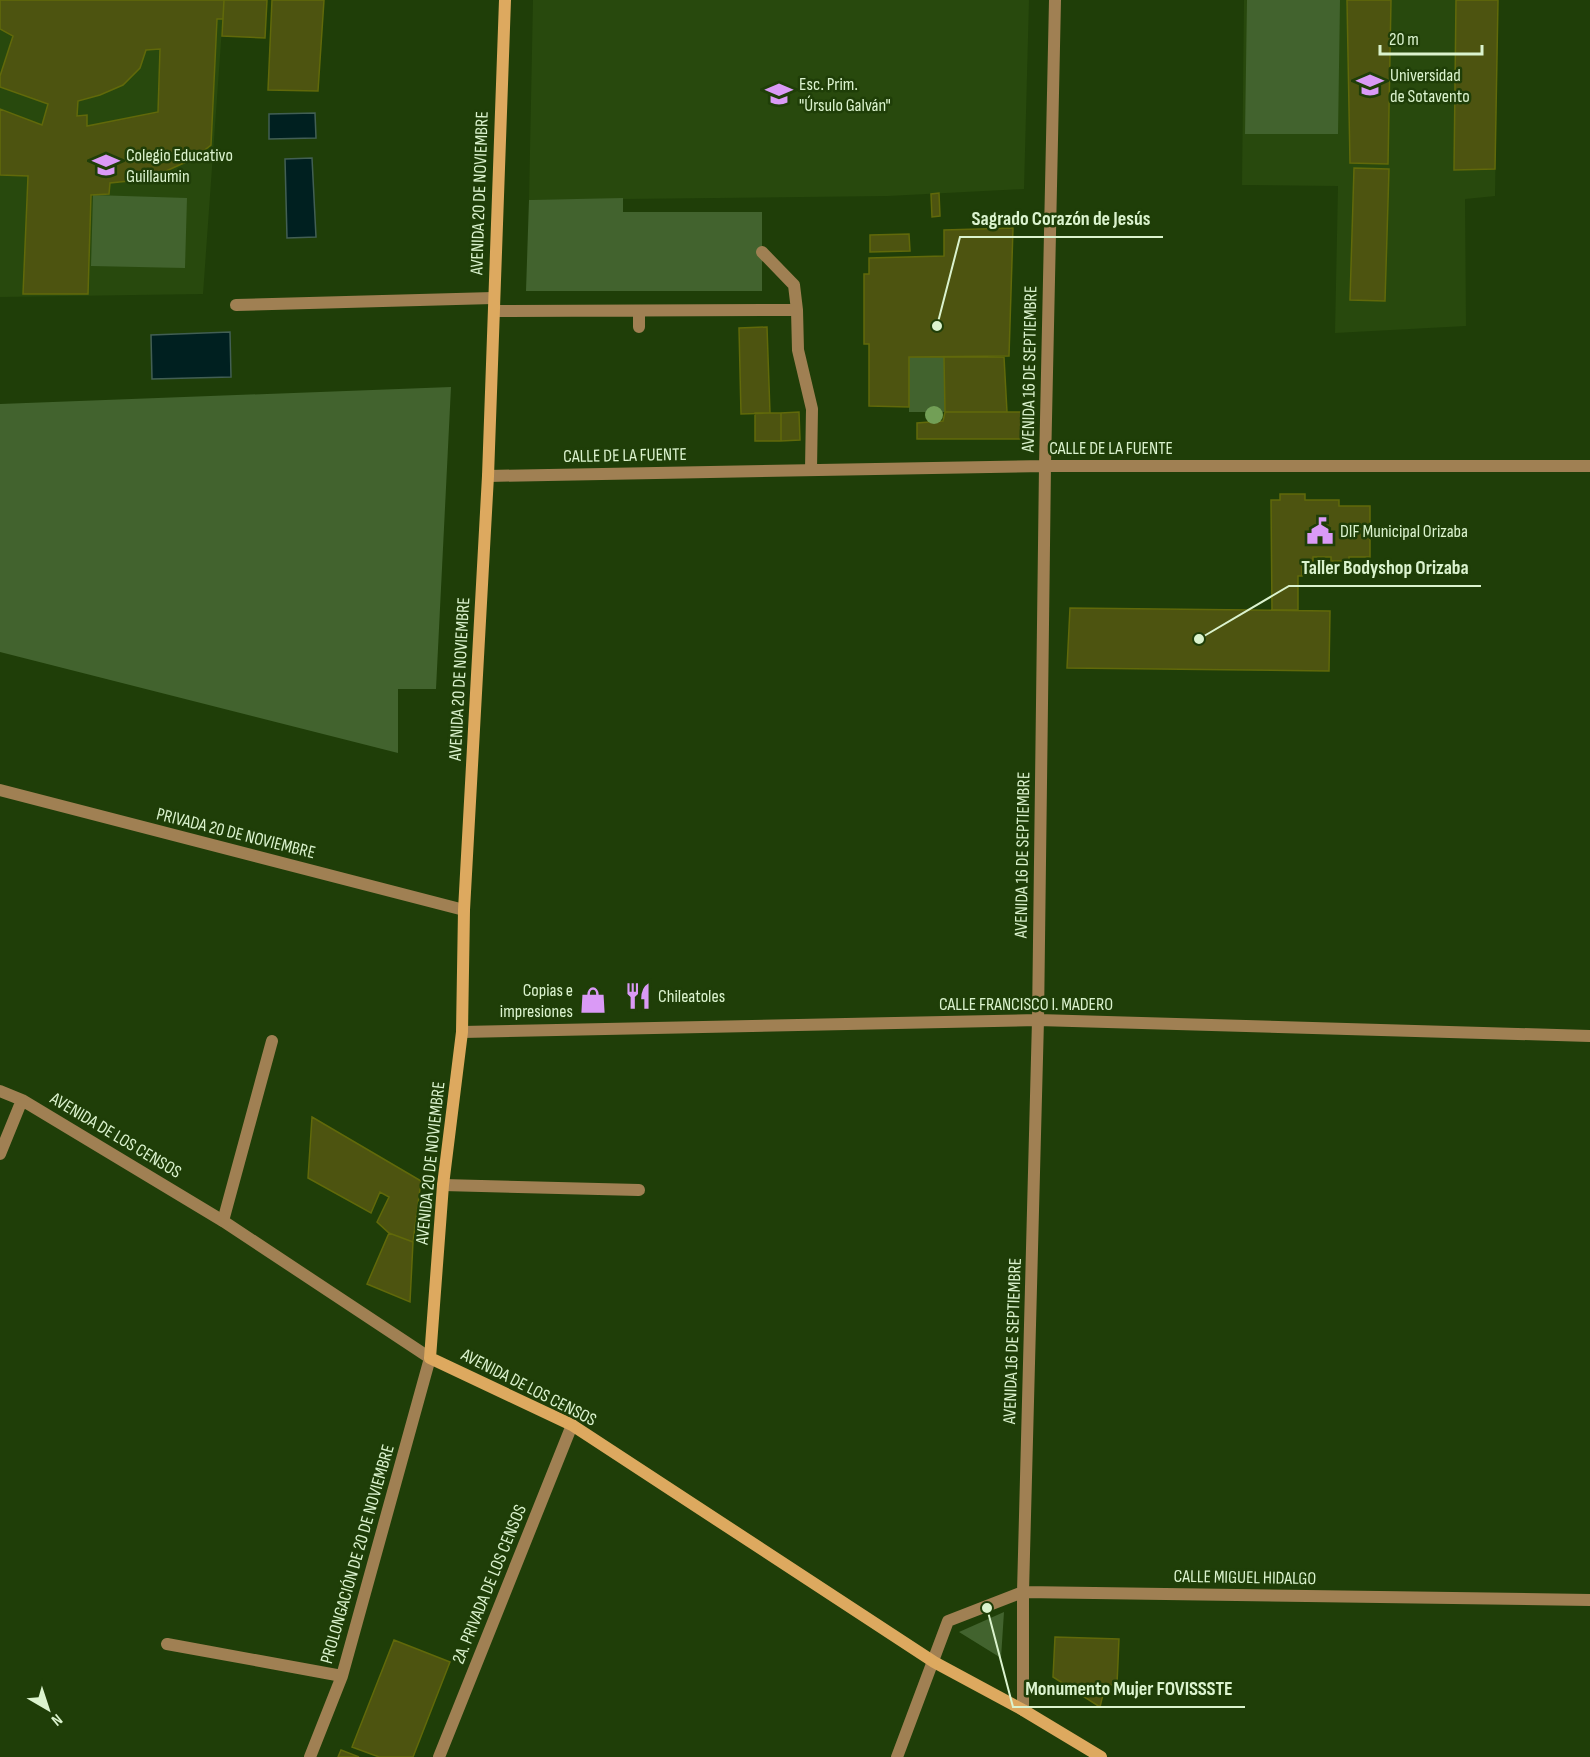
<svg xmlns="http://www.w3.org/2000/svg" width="1590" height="1757" font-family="'Sofia Sans Condensed',sans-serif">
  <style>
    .built { fill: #28490d }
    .green { fill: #42632e }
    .water { fill: #002020; stroke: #425f54; stroke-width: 1.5 }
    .building { fill: #4d5410; stroke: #61690a; stroke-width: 1.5; fill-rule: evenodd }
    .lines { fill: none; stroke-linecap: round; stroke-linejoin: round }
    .lane { stroke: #a08053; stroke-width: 12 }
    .street { stroke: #a08053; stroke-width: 12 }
    .secondary { stroke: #dda95f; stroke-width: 12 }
    .tree { fill: #729f56 }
    .labels { text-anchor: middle; stroke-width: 5; stroke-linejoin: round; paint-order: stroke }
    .poi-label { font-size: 18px; fill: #dbf3ce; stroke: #1f3e08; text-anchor: start }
    .street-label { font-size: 18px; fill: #dbf3ce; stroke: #1f3e08 }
    .leader { fill: none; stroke: #dbf3ce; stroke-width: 2 }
    .callout-dot { fill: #dbf3ce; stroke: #1f3e08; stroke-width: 2 }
    .callout-label { font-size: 20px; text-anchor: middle; font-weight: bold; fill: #dbf3ce; stroke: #1f3e08; stroke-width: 5; stroke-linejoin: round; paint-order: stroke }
  </style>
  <rect width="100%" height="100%" fill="#1f3e08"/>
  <path class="built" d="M0,0H224L203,294L0,297Z
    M533,0H1029L1024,189L888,196L529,200Z
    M1244,0H1498L1495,196L1465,199L1466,326L1335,333L1338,186L1242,185Z"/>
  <path class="green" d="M1247,0H1340L1338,134H1245Z
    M93,195L187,198L185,268L91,266Z
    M623,198V212H762V291H526L529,200Z
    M909,357H944L945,412H909Z
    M451,387L436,689H398V753L0,652V404Z
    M1004,1612L1001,1658L959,1632Z"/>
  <path class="water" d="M315,113L316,138L269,139V114Z
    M312,158L316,237L287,238L285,159Z
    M230,332L231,377L152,379L151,335Z"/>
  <path class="building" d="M0,0H224L223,19H217L211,145L193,159L166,171L139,180L110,183L109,194L91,195L88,294H23L28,176L0,175V109L42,125L48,104L0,87V76L13,36L0,29ZM160,49L158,112L87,126V115L77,116L78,101L100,95L123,85L140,68L146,50Z
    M224,0H267L265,38L222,36Z
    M272,0H324L318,91L268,90Z
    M1347,0H1391L1388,164L1350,163Z
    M1456,0H1498L1495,169L1454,170Z
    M1354,168L1389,169L1385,301L1350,300Z
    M939,193L940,216L932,217L931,194Z
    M1013,228L1009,356L909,357V407L869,406V344H864V274H869V258L944,256V230Z
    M909,234L910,251L870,252V235Z
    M767,327L770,413L741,414L739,328Z
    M944,357H1004L1007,412H945Z
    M799,412L800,440L781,441V413Z
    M945,412H1024V439H917V423L943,421Z
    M755,413H781V441H755Z
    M1280,494H1305V500H1339V506H1370V557H1349V561H1331V557H1313V565H1302V576H1298V610H1272L1271,500H1280Z
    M1070,608L1330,611L1329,671L1067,668Z
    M312,1117L421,1181L413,1242L389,1233L377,1222L389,1197L380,1192L371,1213L308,1178Z
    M389,1233L413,1242L410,1302L367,1284Z
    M1055,1637L1119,1639L1117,1684L1105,1686L1100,1707L1053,1677Z
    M394,1640L450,1662L413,1757H379L352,1747Z
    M341,1750L359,1757H338Z"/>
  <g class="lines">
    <path class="lane" d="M762,252L794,285L797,310
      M236,305L493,298
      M494,311L797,310L798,350L812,409L811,469
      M639,327V311
      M443,1185L639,1190
      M223,1221L272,1041"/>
    <path class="street" d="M488,476L1045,466H1590
      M0,790L464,910
      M462,1032L1038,1020L1590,1036
      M0,1091L22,1100L223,1221L430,1358L342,1676L310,1757
      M0,1154L22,1100
      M167,1644L342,1676
      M1023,1710V1592L1038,1020L1045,466L1055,0
      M439,1757L572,1425
      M897,1757L948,1621L1023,1592L1590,1600"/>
    <path class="secondary" d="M505,0L488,476L464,910L462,1032L443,1185L430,1358L572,1425L934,1662L1023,1710L1101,1757"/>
  </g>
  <circle class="tree" cx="934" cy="415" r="9"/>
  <defs>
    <symbol id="university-bare" viewBox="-9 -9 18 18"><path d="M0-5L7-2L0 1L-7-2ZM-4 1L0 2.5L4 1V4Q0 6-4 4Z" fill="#da9af6" stroke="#1f3e08" stroke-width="2.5" paint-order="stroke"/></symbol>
    <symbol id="school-bare" viewBox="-9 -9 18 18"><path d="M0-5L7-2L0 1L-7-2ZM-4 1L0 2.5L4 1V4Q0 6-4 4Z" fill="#da9af6" stroke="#1f3e08" stroke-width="2.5" paint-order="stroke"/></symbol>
    <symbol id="civic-bare" viewBox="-9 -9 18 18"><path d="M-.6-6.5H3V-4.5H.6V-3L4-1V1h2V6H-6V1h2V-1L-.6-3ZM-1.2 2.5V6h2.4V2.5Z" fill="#da9af6" stroke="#1f3e08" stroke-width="2.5" paint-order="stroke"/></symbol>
    <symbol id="restaurant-bare" viewBox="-9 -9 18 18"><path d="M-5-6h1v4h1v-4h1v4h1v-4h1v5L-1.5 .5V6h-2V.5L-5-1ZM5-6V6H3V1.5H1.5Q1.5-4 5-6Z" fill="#da9af6" stroke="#1f3e08" stroke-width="2.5" paint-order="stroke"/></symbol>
    <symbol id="shop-bare" viewBox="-9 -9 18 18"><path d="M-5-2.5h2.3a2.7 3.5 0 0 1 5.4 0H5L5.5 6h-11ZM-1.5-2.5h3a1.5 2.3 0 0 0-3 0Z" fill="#da9af6" stroke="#1f3e08" stroke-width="2.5" paint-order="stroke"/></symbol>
  </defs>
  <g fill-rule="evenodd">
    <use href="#university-bare" x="1351" y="66" width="38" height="38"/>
    <use href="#school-bare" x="760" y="75" width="38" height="38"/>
    <use href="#school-bare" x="87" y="146" width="38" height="38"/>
    <use href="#civic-bare" x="1301" y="512" width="38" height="38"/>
    <use href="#restaurant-bare" x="619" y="977" width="38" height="38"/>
    <use href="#shop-bare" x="574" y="981" width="38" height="38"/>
  </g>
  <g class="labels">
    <g class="poi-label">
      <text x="1390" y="81">Universidad<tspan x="1390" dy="21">de Sotavento</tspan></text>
      <text x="799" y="90">Esc. Prim.<tspan x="799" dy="21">"Úrsulo Galván"</tspan></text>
      <text x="126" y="161">Colegio Educativo<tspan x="126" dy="21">Guillaumin</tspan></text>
      <text x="1340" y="537">DIF Municipal Orizaba</text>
      <text x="573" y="996" text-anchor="end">Copias e<tspan x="573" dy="21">impresiones</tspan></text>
      <text x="658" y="1002">Chileatoles</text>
    </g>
    <g class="street-label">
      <text transform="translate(479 193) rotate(-88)" y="6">AVENIDA 20 DE NOVIEMBRE</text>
      <text transform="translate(1029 369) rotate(-89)" y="6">AVENIDA 16 DE SEPTIEMBRE</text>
      <text x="1111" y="454">CALLE DE LA FUENTE</text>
      <text transform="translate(625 455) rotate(-1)" y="6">CALLE DE LA FUENTE</text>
      <text transform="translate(459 679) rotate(-87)" y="6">AVENIDA 20 DE NOVIEMBRE</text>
      <text transform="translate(236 833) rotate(14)" y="6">PRIVADA 20 DE NOVIEMBRE</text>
      <text transform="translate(1022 855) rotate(-89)" y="6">AVENIDA 16 DE SEPTIEMBRE</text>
      <text x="1026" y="1010">CALLE FRANCISCO I. MADERO</text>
      <text transform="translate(116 1135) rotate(31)" y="6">AVENIDA DE LOS CENSOS</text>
      <text transform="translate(430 1163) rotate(-84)" y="6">AVENIDA 20 DE NOVIEMBRE</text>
      <text transform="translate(1012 1341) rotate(-88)" y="6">AVENIDA 16 DE SEPTIEMBRE</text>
      <text transform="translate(529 1387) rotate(27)" y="6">AVENIDA DE LOS CENSOS</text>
      <text transform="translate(357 1554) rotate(-74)" y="6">PROLONGACIÓN DE 20 DE NOVIEMBRE</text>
      <text transform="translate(1245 1577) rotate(1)" y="6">CALLE MIGUEL HIDALGO</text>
      <text transform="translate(489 1584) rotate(-68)" y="6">2A. PRIVADA DE LOS CENSOS</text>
    </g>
  </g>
  <path class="leader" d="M937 326L960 237H1163M1199 639L1289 586H1481M987 1608L1013 1707H1245"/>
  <g class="callout-dot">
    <circle cx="937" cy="326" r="6"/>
    <circle cx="1199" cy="639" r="6"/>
    <circle cx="987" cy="1608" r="6"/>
  </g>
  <g class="callout-label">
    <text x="1061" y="225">Sagrado Corazón de Jesús</text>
    <text x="1385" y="574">Taller Bodyshop Orizaba</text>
    <text x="1129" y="1695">Monumento Mujer FOVISSSTE</text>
  </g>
  <g transform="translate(48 1709) rotate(141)" stroke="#1f3e08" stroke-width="4.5" paint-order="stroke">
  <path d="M0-4.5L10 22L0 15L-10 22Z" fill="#dbf3ce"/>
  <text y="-9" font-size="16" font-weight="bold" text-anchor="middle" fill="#dbf3ce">N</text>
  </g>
  <path d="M1380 45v9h102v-9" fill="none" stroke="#dbf3ce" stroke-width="3"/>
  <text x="1389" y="45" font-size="18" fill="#dbf3ce" stroke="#1f3e08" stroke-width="4.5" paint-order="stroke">20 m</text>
</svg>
